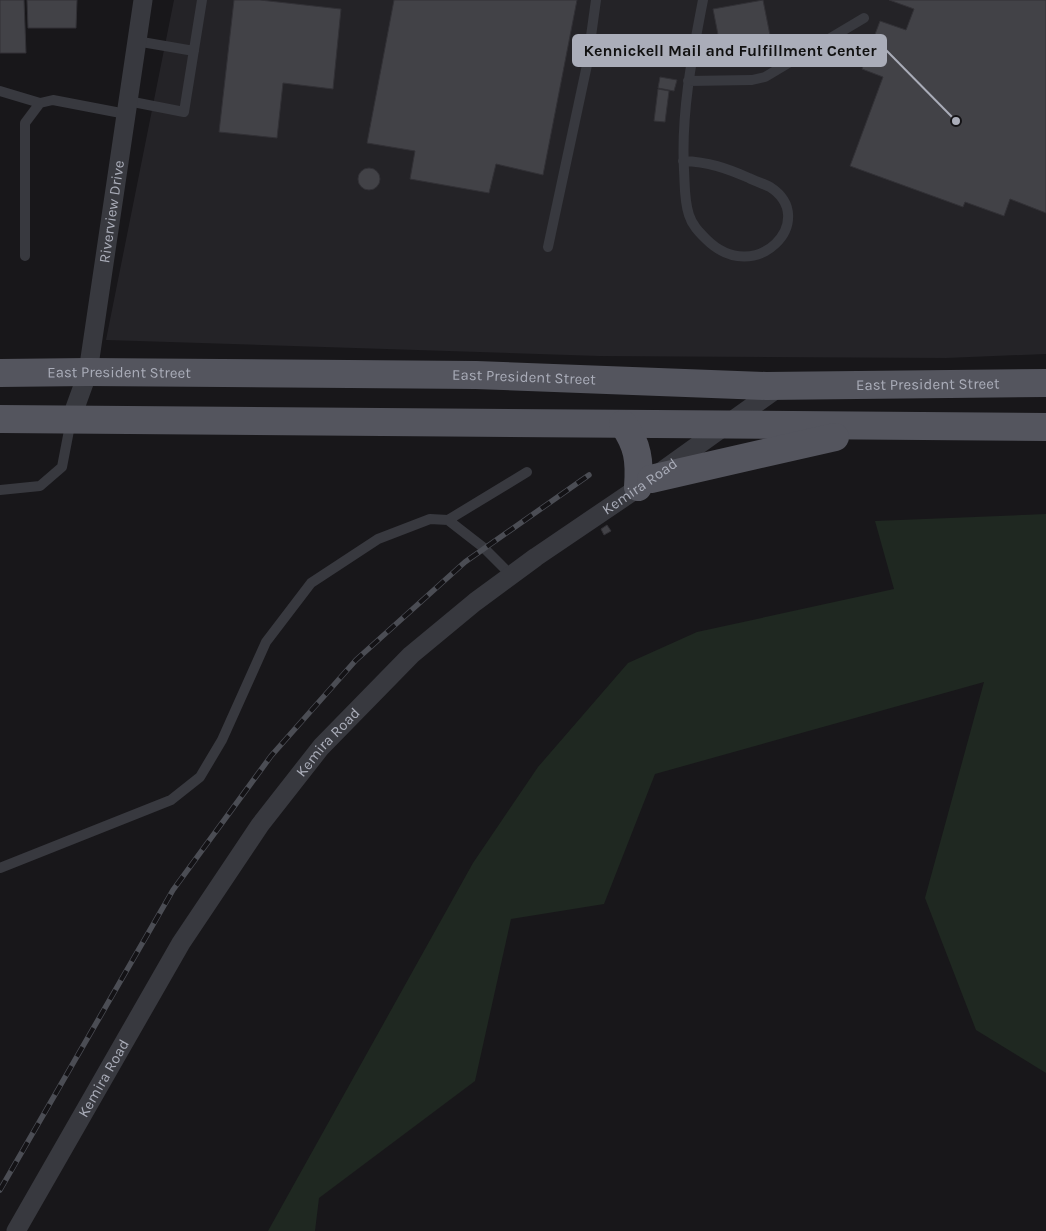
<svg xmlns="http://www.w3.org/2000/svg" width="1046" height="1231" font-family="Karla,sans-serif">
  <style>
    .built { fill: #242327 }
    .green { fill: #1f2821 }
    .building { fill: #424247; stroke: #323136 }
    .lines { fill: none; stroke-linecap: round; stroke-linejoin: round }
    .lane { stroke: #38393f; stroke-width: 10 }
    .street { stroke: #38393f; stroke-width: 19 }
    .primary { stroke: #54555e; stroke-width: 28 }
    .rail-casing { stroke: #4b4d54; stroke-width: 5.5 }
    .rail { stroke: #131215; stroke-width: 4; stroke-dasharray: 11; stroke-linecap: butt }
    .labels { text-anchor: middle; stroke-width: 4.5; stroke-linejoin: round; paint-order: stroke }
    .street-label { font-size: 15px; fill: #aaadb9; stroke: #131215 }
    .leader { fill: none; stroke: #aaadb9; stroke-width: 2 }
    .callout-dot { fill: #aaadb9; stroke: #131215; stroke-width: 2 }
    .callout { fill: #aaadb9; stroke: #aaadb9; stroke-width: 2 }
    .callout-label { font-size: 16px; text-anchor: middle; font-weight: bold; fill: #111 }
  </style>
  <rect width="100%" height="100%" fill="#18171a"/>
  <path class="built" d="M174,0H1046V354L946,358L599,356L106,340Z"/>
  <path class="green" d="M1046,514V1073L976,1030L925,898L984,682L655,774L604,904L511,919L475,1081L319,1198L315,1231H268L473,863L538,767L628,663L697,632L894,589L875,521Z"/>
  <path class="building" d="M0,0H24L26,53H0Z
    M27,0H77L76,28H28Z
    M234,0H260L341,9L333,89L283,83L277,138L219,132Z
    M394,0H577L543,175L496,164L489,193L410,179L415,151L367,143Z
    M763,0L771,40L721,50L713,9Z
    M889,0H1046V213L1010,199L1004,216L965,202L963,207L850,166L883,77L862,69L880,21L906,30L914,9Z
    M660,77L677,80L674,91L658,88Z
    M658,89L669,91L665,122L654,121Z
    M358 179a11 11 0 1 1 22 0a11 11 0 1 1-22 0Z
    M607,525L611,531L604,535L601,529Z"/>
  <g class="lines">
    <path class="lane" d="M136,41L194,51
      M688,81L752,80L765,77L864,18
      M0,91L40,103
      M128,101L184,112L202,0
      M683,161C709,162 726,168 749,178C755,181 764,184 770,187C820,219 756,289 706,239C699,232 692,225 689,215C684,200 685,185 684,170C681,112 692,57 703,0
      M548,247L587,65L596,0
      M25,256V123L40,103L53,100L126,114
      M0,490L40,486L62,467L71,420
      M448,520L527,472
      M0,868L171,800L200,777L222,740L266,642L311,583L378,539L430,519L448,520L484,548L511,575"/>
    <g class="street">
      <path id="s1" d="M71,419L88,372L143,0"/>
      <path id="s2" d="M16,1231L181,943L260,825L321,747L411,655L475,602L536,557L651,479L782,385"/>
    </g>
    <g class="primary">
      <path id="s3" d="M0,373L88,372L476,375L766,386L1046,383"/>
      <path d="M0,419L1046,427"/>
      <path d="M623,424C638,445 640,461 638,487"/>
      <path d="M651,479L835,437"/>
    </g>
    <defs>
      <path id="rail" d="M0,1190L173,890L271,756L356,660L465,562L589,475"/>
    </defs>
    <use href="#rail" class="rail-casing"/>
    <use href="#rail" class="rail"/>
  </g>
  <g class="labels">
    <g class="street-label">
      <text dy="5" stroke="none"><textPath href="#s1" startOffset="212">Riverview Drive</textPath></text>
      <text dy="5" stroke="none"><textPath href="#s3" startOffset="119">East President Street</textPath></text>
      <text dy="5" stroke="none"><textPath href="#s3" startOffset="524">East President Street</textPath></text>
      <text dy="5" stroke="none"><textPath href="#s3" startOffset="928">East President Street</textPath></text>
      <text dy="5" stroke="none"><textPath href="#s2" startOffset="986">Kemira Road</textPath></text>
      <text dy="5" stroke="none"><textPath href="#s2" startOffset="581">Kemira Road</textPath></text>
      <text dy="5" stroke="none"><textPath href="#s2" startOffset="176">Kemira Road</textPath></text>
    </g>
  </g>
  <path class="leader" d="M956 121L886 50"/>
  <circle class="callout-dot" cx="956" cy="121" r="5"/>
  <rect class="callout" x="573" y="35" width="313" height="31" rx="5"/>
  <g class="callout-label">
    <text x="730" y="56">Kennickell Mail and Fulfillment Center</text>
  </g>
</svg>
